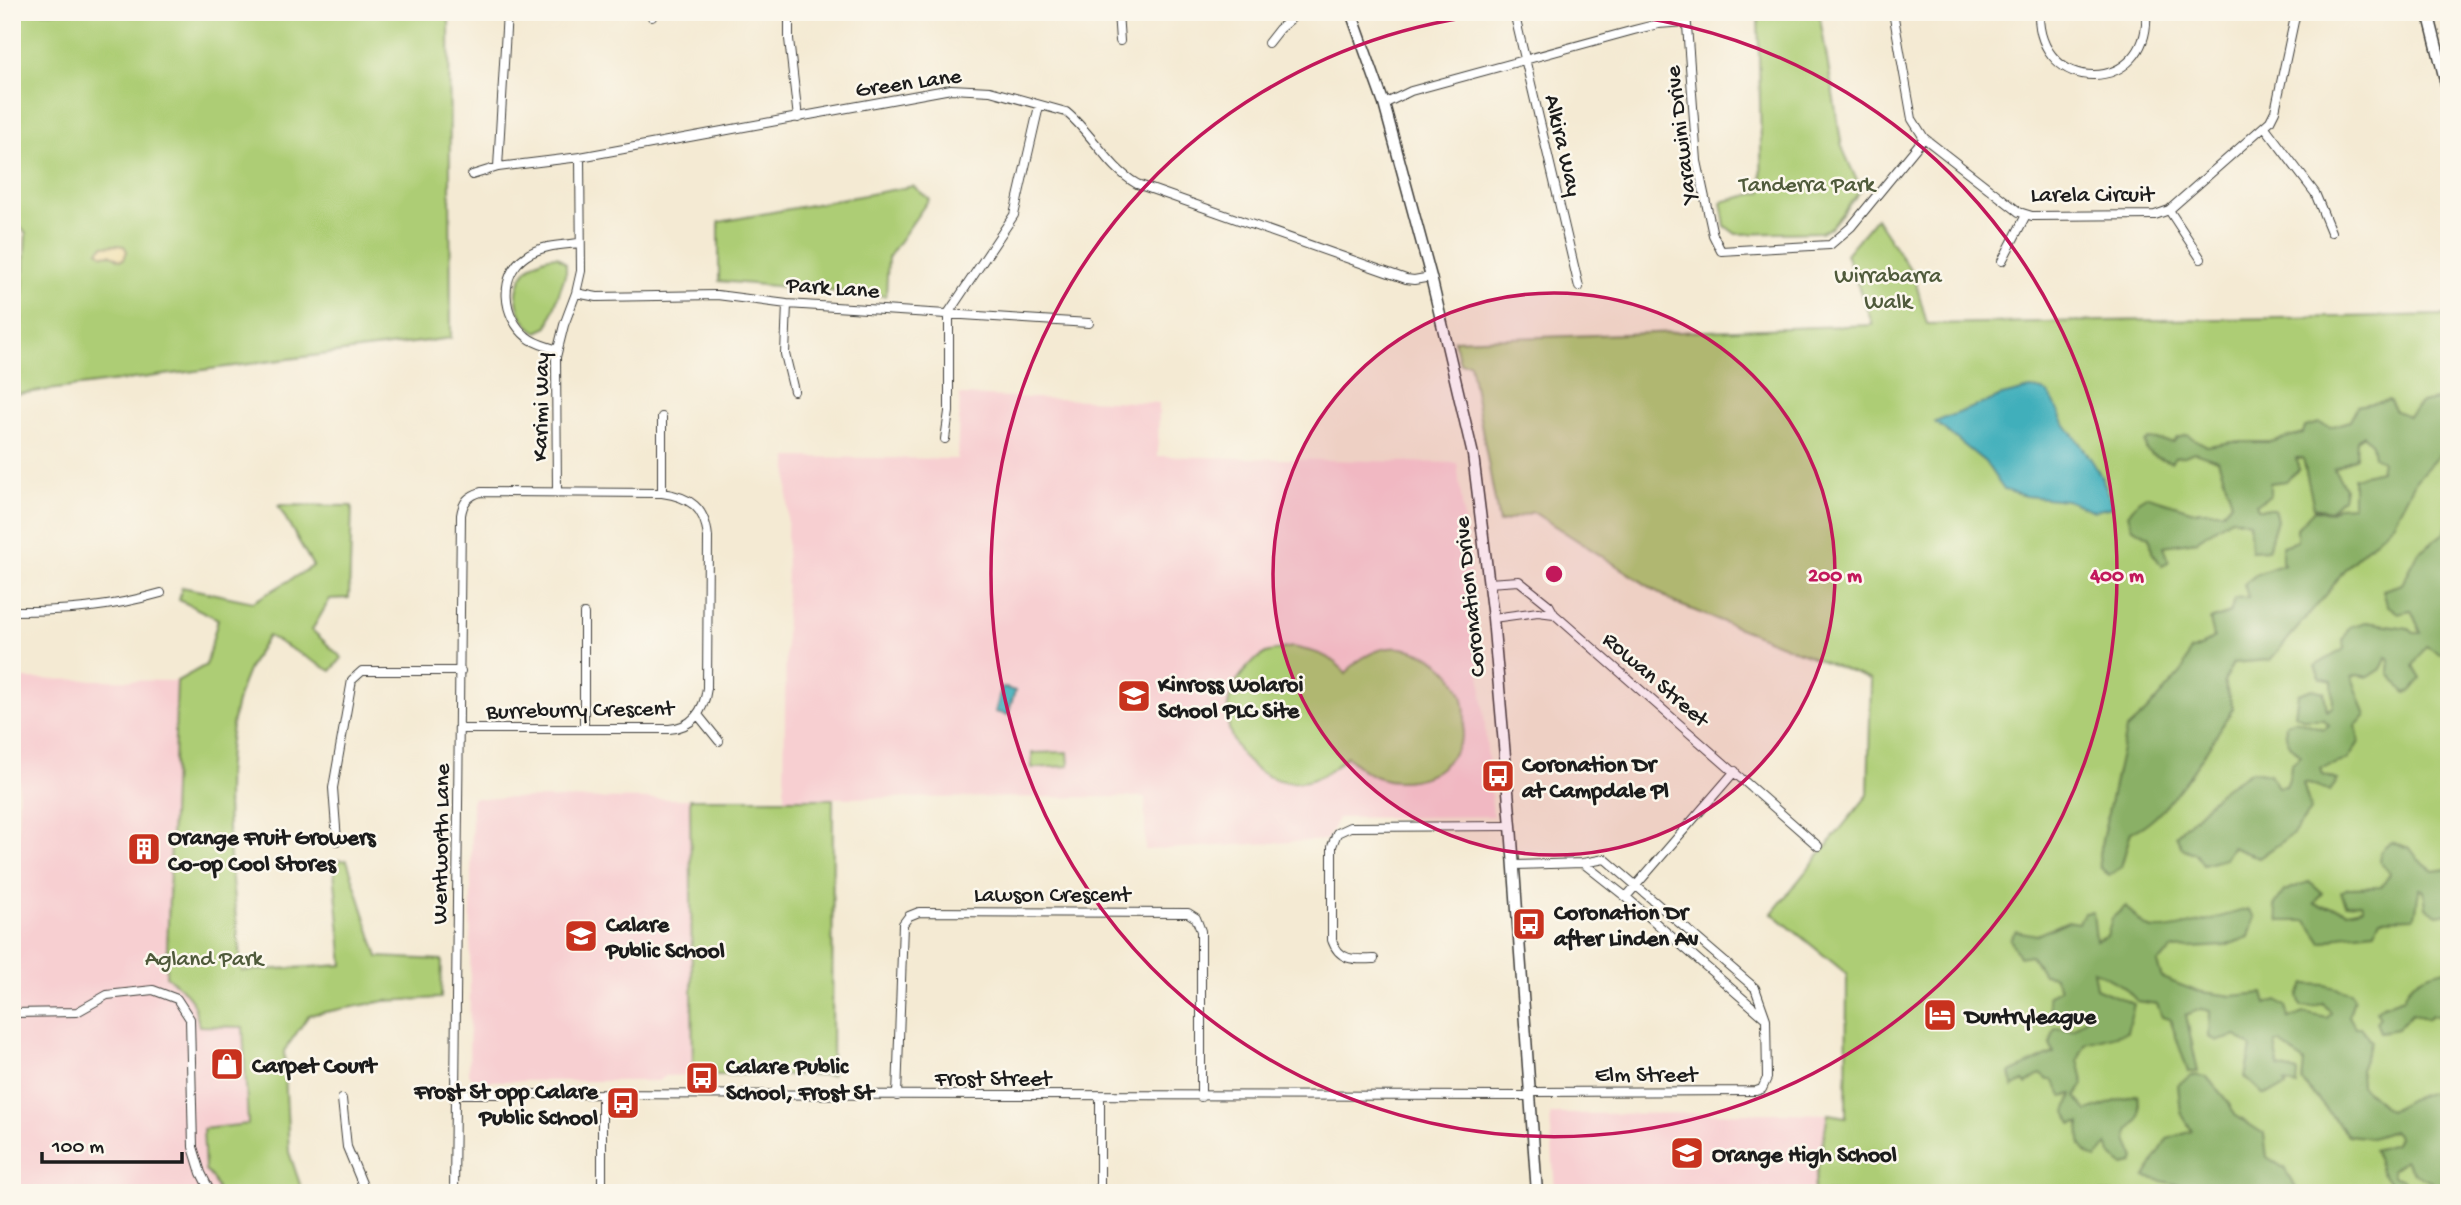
<svg xmlns="http://www.w3.org/2000/svg" width="2461" height="1205" font-family="'Gochi Hand',sans-serif">
  <style>
    .built { fill: #f7cfd1 }
    .green { fill: #adcd74; stroke: #647448; stroke-width: 2 }
    .forest { fill: #8ab066; stroke: #536641; stroke-width: 2 }
    .sand { fill: #eeda9e; stroke: #857b5d; stroke-width: 2 }
    .water { fill: #3fafbb; stroke: #2e666c; stroke-width: 2 }
    .lines { fill: none; stroke-linecap: round; stroke-linejoin: round }
    .street-casing { stroke: #3c3b37; stroke-width: 10 }
    .secondary-casing { stroke: #3c3b37; stroke-width: 13 }
    .street { stroke: #fff; stroke-width: 8 }
    .secondary { stroke: #fff; stroke-width: 10 }
    .ring { fill: none; stroke: #c2185b; stroke-width: 3.5 }
    .labels { text-anchor: middle; stroke-width: 5; stroke-linejoin: round; paint-order: stroke }
    .street-label { font-size: 23px; fill: #1c1c1c; stroke: #fbf7ec }
    .park-label { font-size: 23px; fill: #4f5a3b; stroke: #fbf7ec }
    .poi-label { font-size: 23px; font-weight: bold; fill: #1c1c1c; stroke: #fbf7ec; text-anchor: start }
    .centre { fill: #c2185b; stroke: #fbf7ec; stroke-width: 3.5 }
    .ring-label { font-size: 21px; text-anchor: middle; font-weight: bold; fill: #c2185b; stroke: #fbf7ec; stroke-width: 5; stroke-linejoin: round; paint-order: stroke }
  </style>
  <rect width="100%" height="100%" fill="#fbf7ec"/>
  <filter id="ink" filterUnits="userSpaceOnUse"><feTurbulence type="fractalNoise" baseFrequency=".0143" numOctaves="2"/><feDisplacementMap in="SourceGraphic" scale="14" xChannelSelector="R" yChannelSelector="G"/><feConvolveMatrix kernelMatrix="1 2 1 2 8 2 1 2 1" color-interpolation-filters="sRGB"/></filter>
  <filter id="wash" filterUnits="userSpaceOnUse"><feTurbulence type="fractalNoise" baseFrequency=".00686" numOctaves="4" result="noise"/><feDisplacementMap in="SourceGraphic" scale="28" xChannelSelector="R" yChannelSelector="G"/><feGaussianBlur stdDeviation="1.57" result="paint"/><feColorMatrix in="noise" values="0 0 0 0 0 0 0 0 0 0 0 0 0 0 0 0 0 1.4 0 .05"/><feComposite in="paint" operator="in"/></filter>
  <g filter="url(#wash)">
    <rect width="100%" height="100%" fill="#f4ead3"/>
    <path class="built" d="M960,395L1159,403L1158,456L1457,463L1473,594L1493,816L1338,818L1327,840L1145,850V797L784,798L788,457L957,459Z
      M20,679L177,681L166,976L186,990L195,1003L243,1026L248,1124L205,1170L212,1178L219,1192L224,1193H12V1031L16,987Z
      M472,798L690,799L693,1075L666,1076L659,1081H476L469,1074Z
      M1550,1114L1787,1113L1828,1114L1813,1193H1555Z"/>
    <path class="green" d="M12,12H449L451,338L17,394L26,233L12,219Z
      M1758,12H1819L1842,147L1861,190L1831,227L1821,232L1736,234L1725,226L1721,202L1762,192Z
      M913,186L929,199L888,258L886,296L719,281V222Z
      M1876,218L1914,276L1927,324L2449,315V1193H1813L1828,1114L1846,1117L1847,974L1772,913L1868,795L1871,680L1675,603L1533,512L1499,523L1470,363H1460L1454,340L1873,325L1846,254Z
      M557,256L566,264V272L548,327L537,332C502,310 515,258 557,256Z
      M278,505L352,506L349,598L330,599L312,630L342,658L331,671L268,636C261,648 252,660 247,673C211,754 233,885 242,971L343,965L333,861L347,860L378,957L442,960L441,998L385,1001L309,1015L284,1051L289,1152L303,1193H219L212,1178L205,1170L203,1129L248,1124L243,1027L199,1026C194,998 189,993 166,976L177,681L206,665L218,619L179,600L182,587L253,602L313,566Z
      M1292,647C1313,651 1333,655 1346,674C1356,658 1382,645 1401,648C1491,660 1482,782 1398,781C1376,780 1361,771 1347,756C1336,767 1323,778 1307,781C1253,791 1208,731 1236,683C1243,671 1252,660 1266,653C1273,650 1284,649 1292,647Z
      M1068,752L1069,766L1032,768V753Z
      M690,799H833L832,1075H693Z
      M1593,1189L1733,1190V1193H1593Z"/>
    <path class="forest" d="M2449,397V444L2416,480L2394,522L2344,570L2327,594L2270,660L2233,663L2224,681L2233,708C2213,741 2167,820 2131,832L2121,867L2109,876L2100,867L2099,854L2126,730L2147,711L2183,670L2190,651L2200,647L2214,637L2210,620L2230,613L2235,598L2248,597L2244,584L2257,574L2284,564L2282,562V546L2297,541V528L2314,510L2331,512L2338,507L2353,506V478L2380,471L2382,461L2374,456L2372,444L2363,435L2357,440L2356,457L2334,469L2345,488L2343,498L2330,511L2314,508L2303,458H2296L2299,470L2286,481L2270,483V496L2256,504L2258,509H2274L2277,519L2268,550L2251,551L2249,522L2231,518L2196,541L2164,546L2169,561L2162,566L2152,552L2150,537L2133,528L2128,515L2138,501L2146,496L2194,511H2223L2232,502L2218,460L2194,452L2185,456L2175,457L2171,462L2152,455L2146,450L2145,442L2149,439L2173,442L2177,438L2187,435L2207,446L2232,442H2270L2303,433L2305,427L2319,423L2330,427L2350,421L2357,406L2389,400L2396,411L2409,416L2422,403Z
      M2449,520V651L2440,654L2426,646L2413,666L2421,679L2411,691L2405,693L2389,673L2390,659L2387,657L2381,669L2369,677L2357,675L2352,677L2366,716L2356,725L2359,742L2348,760L2321,768L2323,775L2338,780L2330,791L2309,783H2303L2311,810L2293,834L2259,858L2232,847L2225,859L2203,865L2196,854L2182,848L2176,835L2222,790L2252,771L2270,774L2278,787L2286,786L2290,776L2291,764L2301,756C2289,745 2284,740 2286,723L2295,720L2324,729L2329,725L2323,719H2304L2295,714L2298,694L2313,689L2324,692L2327,711L2333,706L2332,681L2320,678L2315,666L2344,649L2343,641L2349,627L2366,622L2408,628L2414,633H2421L2411,610L2398,613L2387,605L2383,590L2402,584L2419,552L2444,533Z
      M2391,842L2410,848L2419,860L2433,871L2449,869V913L2437,915L2426,907L2424,891L2420,889C2416,899 2418,909 2414,918L2380,919L2375,931L2346,934L2322,943L2307,921H2279L2274,906L2284,891L2309,882L2322,893L2315,904C2328,910 2335,904 2347,911L2363,908L2361,903L2346,904L2341,892L2348,888L2381,887L2390,874L2380,861L2381,851Z
      M2126,906C2133,914 2140,924 2150,928C2164,934 2231,914 2248,909L2255,917L2249,937L2225,946L2173,949L2157,963L2162,978L2196,991L2232,996L2263,993L2266,1004L2277,1000L2286,1006L2289,1019L2303,1013L2327,1018L2331,1013L2323,1003L2313,1007L2301,1006L2298,996L2305,984L2325,985L2351,992L2354,999L2349,1016L2355,1027H2360L2371,1041L2360,1070L2361,1086L2389,1111L2412,1098L2449,1087V1193H2442C2436,1180 2427,1181 2417,1175C2412,1172 2408,1164 2405,1160L2392,1170L2393,1177L2403,1179L2409,1191L2415,1193H2397L2381,1171L2374,1150L2395,1144L2398,1137L2393,1131L2372,1138L2348,1135L2302,1081L2304,1062L2280,1043H2275L2279,1067L2298,1072L2297,1086L2285,1083L2286,1087L2264,1095L2245,1077L2251,1047L2237,1036L2218,1041L2209,1037L2210,1011L2201,1009L2186,1015L2198,1072H2188L2170,1019L2162,1017L2157,1004L2137,1001L2123,986L2093,970L2096,988L2134,1004L2127,1032L2086,1043L2078,1060L2084,1084L2076,1097L2087,1111L2137,1094C2147,1130 2128,1120 2127,1137C2127,1143 2133,1153 2135,1159L2133,1163L2123,1165L2113,1157L2107,1145L2096,1159C2078,1149 2079,1142 2080,1123L2072,1124L2066,1112L2072,1094L2062,1096L2053,1080H2048L2041,1074L2026,1084L2023,1081L2013,1087L2010,1073L2054,1053L2050,1045L2055,1028L2073,1030L2091,1013L2087,1009L2052,1022L2048,996L2060,989L2054,976L2043,974L2031,955L2019,957L2010,939L2016,931L2037,935L2068,921L2078,923L2084,913L2093,912L2096,940L2107,936L2112,918Z
      M2449,969V1015H2432L2426,1019L2412,1013L2397,1029L2380,1032L2376,1022L2380,1017L2376,1011L2383,1005L2404,998C2410,977 2430,974 2449,969Z
      M2191,1075L2207,1077L2229,1103L2235,1115L2264,1134L2267,1157L2284,1168L2299,1193H2186L2183,1186L2145,1177L2167,1139L2192,1131L2181,1113L2178,1085Z"/>
    <path class="sand" d="M116,245L124,246L127,251L124,259L120,260L110,254L103,255L98,251L103,246Z"/>
    <path class="water" d="M2030,389C2036,390 2041,389 2046,392C2055,398 2057,412 2063,421C2083,448 2105,473 2112,507L2094,511L2066,500L2025,496L2004,490L1985,462L1935,422L2002,396Z
      M1002,687L1015,691L1008,715L995,712Z"/>
  </g>
  <g filter="url(#ink)">
    <g class="lines">
      <defs>
        <path id="street" d="M789,12V39L798,118
          M1118,12L1120,41
          M1514,12L1579,287
          M1686,12L1697,161L1713,235L1721,251L1830,245L1851,227L1924,138
          M1893,12L1912,119L1924,138L2019,212L2032,216L2155,215L2169,210L2270,121L2275,111L2296,12
          M2039,12C2037,98 2152,94 2146,12
          M652,17V12
          M1268,43L1279,29L1299,12
          M1384,104L1411,91L1634,30L1658,24L1686,22
          M2265,127L2315,193L2331,232
          M498,167L507,12
          M472,175L498,167L580,157L951,89L990,91L1066,112C1092,133 1108,167 1137,184L1406,279L1414,280L1431,277
          M2169,210L2201,259
          M2002,261L2026,215
          M576,293L597,297L717,295L787,304L1089,323
          M787,304L785,354L794,391
          M557,350C547,346 535,344 527,337C502,317 498,275 526,256C542,245 562,245 580,243
          M662,417V493
          M945,439L949,412V312L1014,215L1039,106
          M557,493L556,357L564,325L576,293L581,271L580,157
          M1488,583L1519,581L1549,605L1554,614L1818,846
          M12,611C67,611 108,608 161,593
          M1493,618L1538,612L1554,614
          M698,715L719,741
          M584,729V614
          M337,841L333,788L352,680L362,671H461
          M1583,863L1626,897L1764,1017
          M1514,865L1583,863L1605,859L1755,988L1766,1019L1767,1078L1762,1089L1756,1091L1531,1092
          M1626,897L1735,771
          M1374,959C1354,960 1339,961 1332,940V846L1337,833L1350,827L1511,826
          M12,1013L77,1012L107,995L153,990L177,999L190,1019L193,1147L201,1173L211,1193
          M455,1094L1531,1096
          M602,1095V1193
          M897,1096L903,924L909,916L919,912L1188,913L1196,918L1201,931V1097
          M1100,1096V1193
          M342,1099L347,1147L366,1193
          M454,1193L461,515C463,502 468,496 481,492L662,493C690,497 705,507 708,537L707,688C704,711 693,727 669,729H460"/>
        <path id="secondary" d="M1351,12L1384,104L1431,277L1473,455L1493,618L1511,826L1537,1193
          M2428,12L2449,96"/>
      </defs>
      <use href="#street" class="street-casing"/>
      <use href="#secondary" class="secondary-casing"/>
      <use href="#street" class="street"/>
      <use href="#secondary" class="secondary"/>
    </g>
  </g>
  <circle cx="1554" cy="574" r="281" fill="#c2185b" fill-opacity=".12"/>
  <g class="ring">
    <circle cx="1554" cy="574" r="281"/>
    <path d="M1593 12A563 563 0 1 1 1515 12"/>
  </g>
  <defs>
    <symbol id="school-square" viewBox="-11 -11 22 22"><rect x="-9" y="-9" width="18" height="18" rx="4" fill="#c8321e" stroke="#fbf7ec"/><path d="M0-5L7-2L0 1L-7-2ZM-4 1L0 2.5L4 1V4Q0 6-4 4Z" fill="#fff"/></symbol>
    <symbol id="bus-square" viewBox="-11 -11 22 22"><rect x="-9" y="-9" width="18" height="18" rx="4" fill="#c8321e" stroke="#fbf7ec"/><path d="M-5-6H5V4H4V6H2V4H-2V6H-4V4H-5ZM-3.5-4V0h7V-4ZM-3.5 1.2v1.5H-2V1.2ZM2 1.2v1.5H3.5V1.2Z" fill="#fff"/></symbol>
    <symbol id="building-square" viewBox="-11 -11 22 22"><rect x="-9" y="-9" width="18" height="18" rx="4" fill="#c8321e" stroke="#fbf7ec"/><path d="M-4-6H4V6H1V3H-1V6H-4ZM-2.5-4.3h1.7v1.8h-1.7ZM.8-4.3h1.7v1.8H.8ZM-2.5-1h1.7V.8h-1.7ZM.8-1h1.7V.8H.8Z" fill="#fff"/></symbol>
    <symbol id="hotel-square" viewBox="-11 -11 22 22"><rect x="-9" y="-9" width="18" height="18" rx="4" fill="#c8321e" stroke="#fbf7ec"/><path d="M-6-4.5h1.5V1H6V5H4.5V3h-9V5H-6ZM-4 0a1.8 1.8 0 1 1 3.6 0ZM.5 0V-2.5h3Q6-2.5 6 0Z" fill="#fff"/></symbol>
    <symbol id="shop-square" viewBox="-11 -11 22 22"><rect x="-9" y="-9" width="18" height="18" rx="4" fill="#c8321e" stroke="#fbf7ec"/><path d="M-5-2.5h2.3a2.7 3.5 0 0 1 5.4 0H5L5.5 6h-11ZM-1.5-2.5h3a1.5 2.3 0 0 0-3 0Z" fill="#fff"/></symbol>
  </defs>
  <g fill-rule="evenodd">
    <use href="#school-square" x="1115" y="677" width="38" height="38"/>
    <use href="#bus-square" x="1479" y="757" width="38" height="38"/>
    <use href="#building-square" x="125" y="830" width="38" height="38"/>
    <use href="#bus-square" x="1510" y="905" width="38" height="38"/>
    <use href="#school-square" x="562" y="917" width="38" height="38"/>
    <use href="#hotel-square" x="1921" y="996" width="38" height="38"/>
    <use href="#shop-square" x="208" y="1045" width="38" height="38"/>
    <use href="#bus-square" x="683" y="1059" width="38" height="38"/>
    <use href="#bus-square" x="604" y="1084" width="38" height="38"/>
    <use href="#school-square" x="1668" y="1134" width="38" height="38"/>
  </g>
  <g class="labels">
    <g class="street-label">
      <text transform="translate(908 81) rotate(-8)" y="8">Green Lane</text>
      <text transform="translate(1679 135) rotate(-97)" y="8">Yarawini Drive</text>
      <text transform="translate(1565 145) rotate(77)" y="8">Alkira Way</text>
      <text x="2092" y="201">Larela Circuit</text>
      <text transform="translate(833 286) rotate(4)" y="8">Park Lane</text>
      <text transform="translate(539 407) rotate(-89)" y="8">Karimi Way</text>
      <text transform="translate(1468 597) rotate(-96)" y="8">Coronation Drive</text>
      <text transform="translate(1657 678) rotate(41)" y="8">Rowan Street</text>
      <text transform="translate(580 708) rotate(-1)" y="8">Burreburry Crescent</text>
      <text transform="translate(439 844) rotate(-89)" y="8">Wentworth Lane</text>
      <text x="1052" y="901">Lawson Crescent</text>
      <text x="1646" y="1081">Elm Street</text>
      <text x="993" y="1085">Frost Street</text>
    </g>
    <g class="park-label">
      <text x="1807" y="191">Tanderra Park</text>
      <text x="1888" y="282">Wirrabarra<tspan x="1888" dy="26">Walk</tspan></text>
      <text x="204" y="965">Agland Park</text>
    </g>
    <g class="poi-label">
      <text x="1158" y="691">Kinross Wolaroi<tspan x="1158" dy="26">School PLC Site</tspan></text>
      <text x="1522" y="771">Coronation Dr<tspan x="1522" dy="26">at Campdale Pl</tspan></text>
      <text x="168" y="844">Orange Fruit Growers<tspan x="168" dy="26">Co-op Cool Stores</tspan></text>
      <text x="1554" y="919">Coronation Dr<tspan x="1554" dy="26">after Linden Av</tspan></text>
      <text x="606" y="931">Calare<tspan x="606" dy="26">Public School</tspan></text>
      <text x="1965" y="1023">Duntryleague</text>
      <text x="252" y="1072">Carpet Court</text>
      <text x="726" y="1073">Calare Public<tspan x="726" dy="26">School, Frost St</tspan></text>
      <text x="598" y="1098" text-anchor="end">Frost St opp Calare<tspan x="598" dy="26">Public School</tspan></text>
      <text x="1712" y="1161">Orange High School</text>
    </g>
  </g>
  <circle cx="1554" cy="574" r="10" class="centre"/>
  <g class="ring-label">
    <text x="1835" y="581">200 m</text>
    <text x="2117" y="581">400 m</text>
  </g>
  <rect width="2461" height="1205" fill="none" stroke="#fbf7ec" stroke-width="42"/>
  <path d="M42 1152v10h140v-10" fill="none" stroke="#1c1c1c" stroke-width="3.5"/>
  <text x="52" y="1152" font-size="21" fill="#1c1c1c" stroke="#fbf7ec" stroke-width="5" paint-order="stroke">100 m</text>
</svg>
